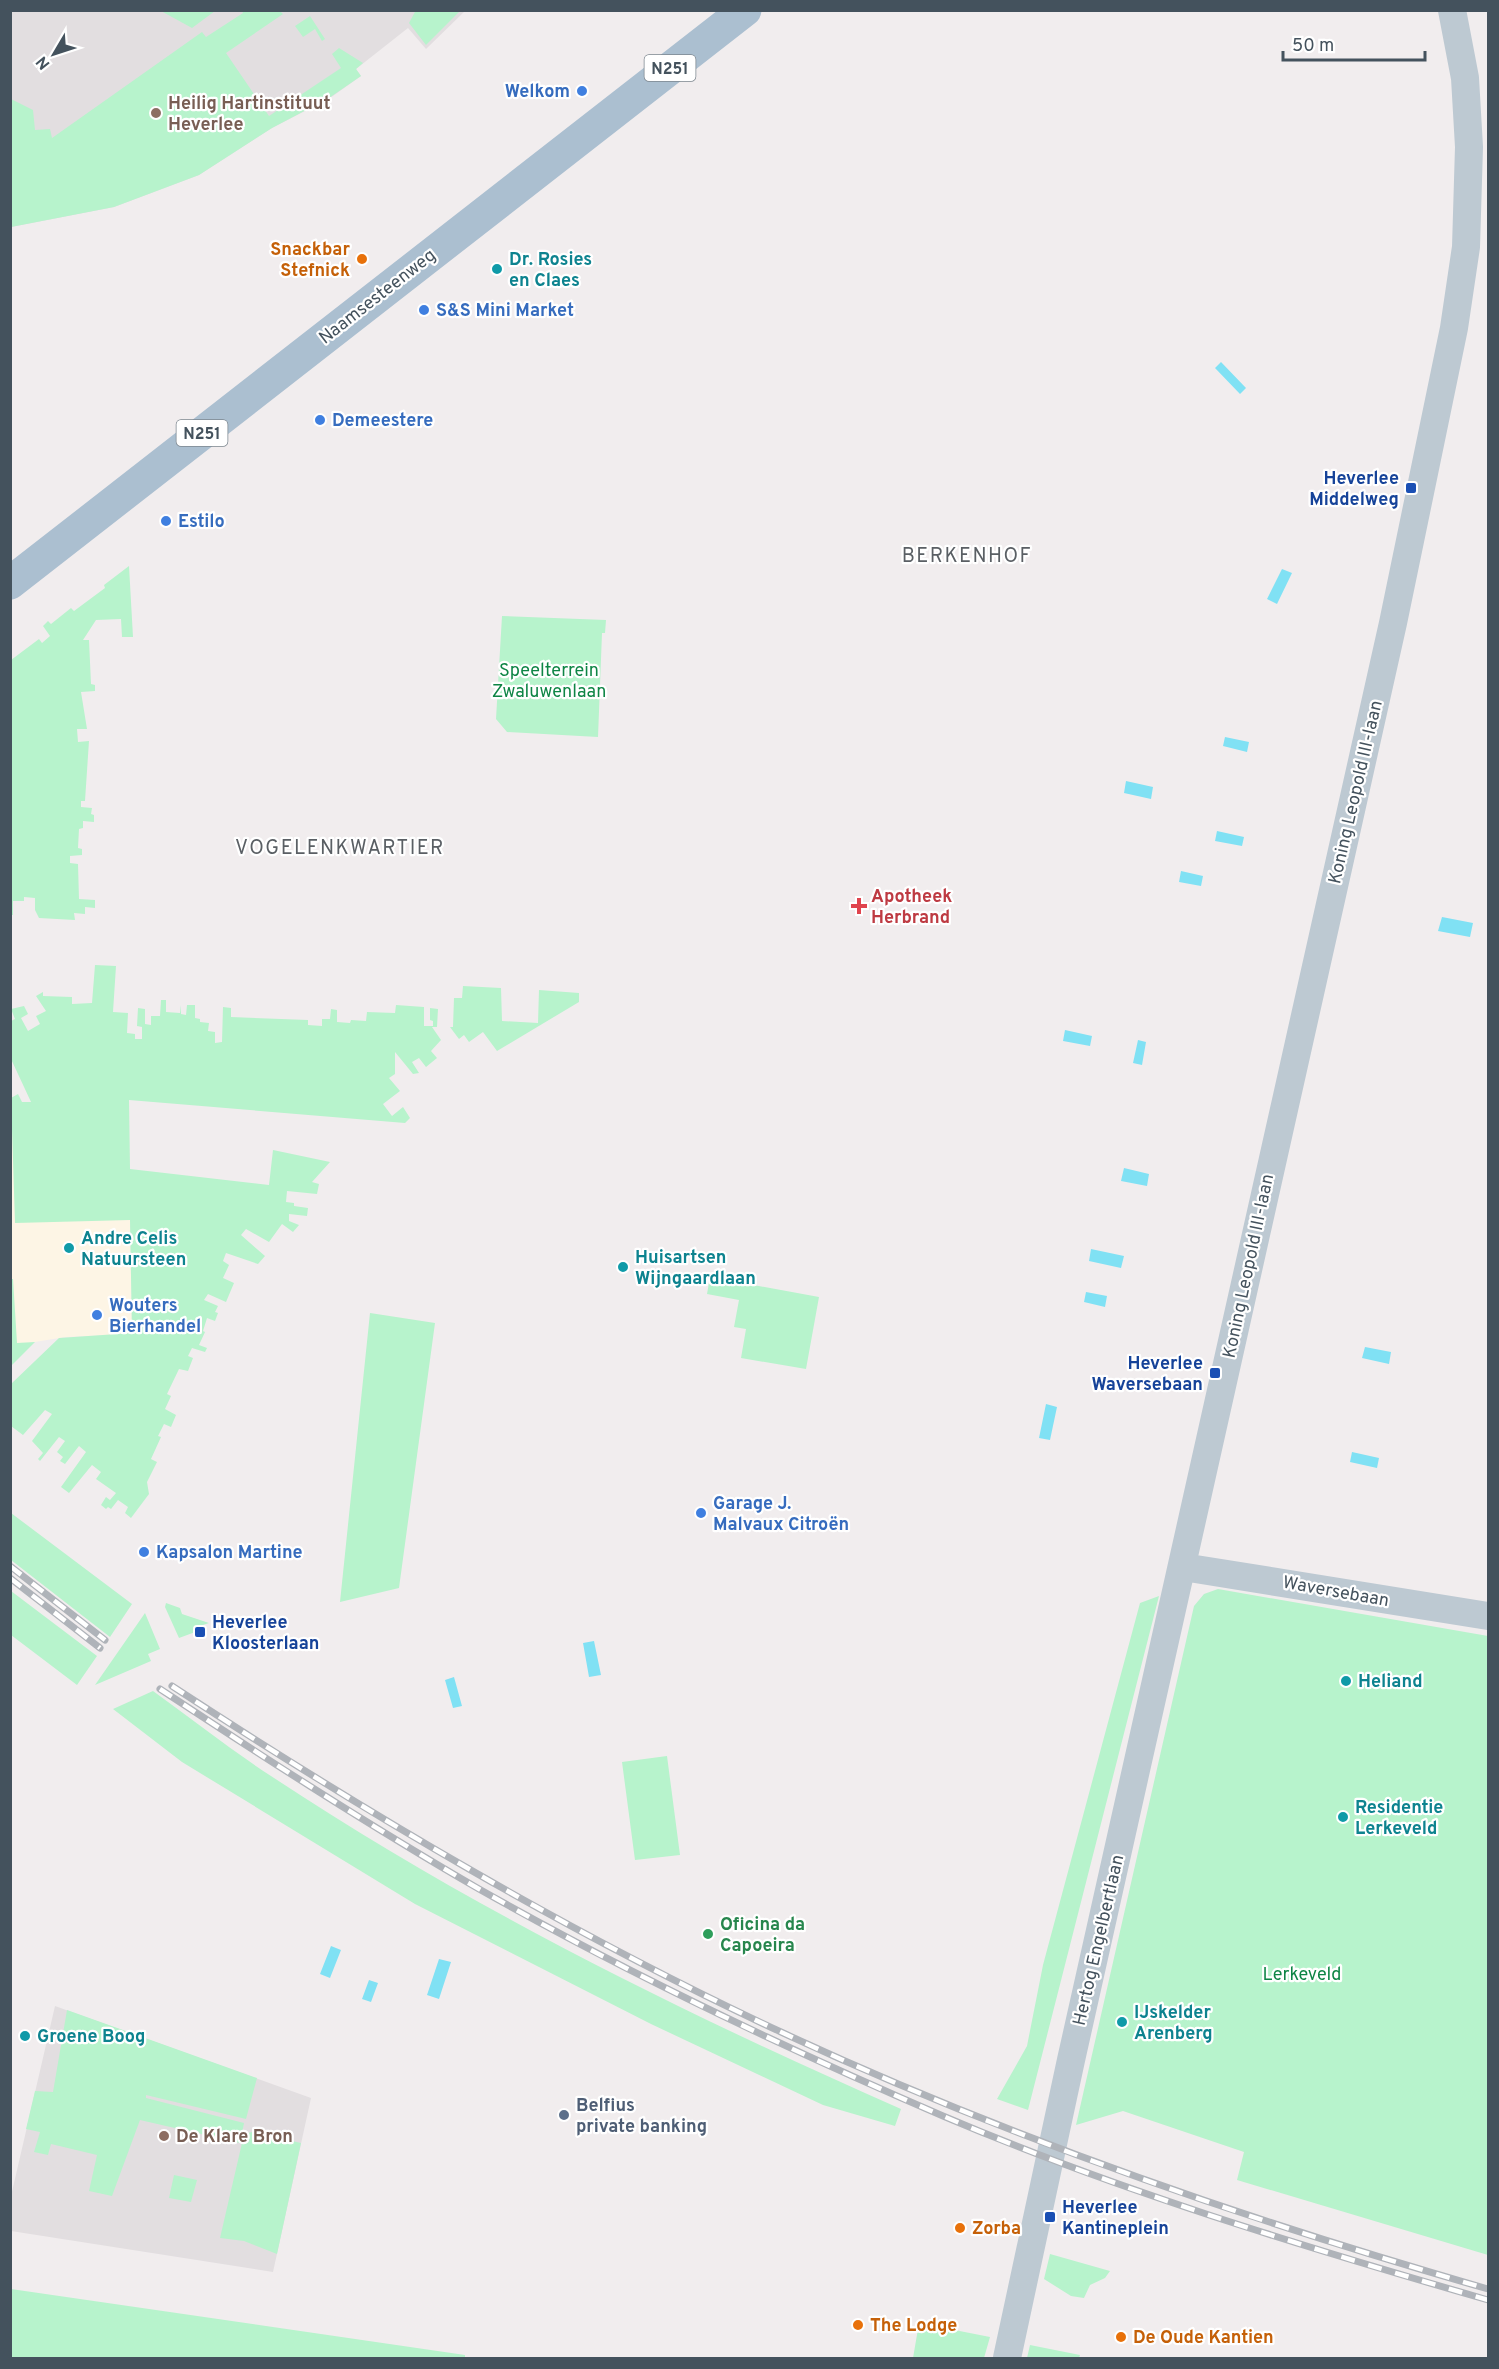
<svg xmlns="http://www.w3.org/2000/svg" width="1499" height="2369" font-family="Overpass,sans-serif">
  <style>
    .commercial { fill: #fdf5e5 }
    .education { fill: #e2dee0 }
    .green { fill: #b7f3cc }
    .water { fill: #80e1f4 }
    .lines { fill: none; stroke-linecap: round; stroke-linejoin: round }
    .minor { stroke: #bdc9d2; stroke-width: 28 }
    .major { stroke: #abbfd0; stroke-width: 33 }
    .rail-casing { stroke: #afb3b9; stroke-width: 7 }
    .rail { stroke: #fff; stroke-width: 4.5; stroke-dasharray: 14; stroke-linecap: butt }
    .shop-dot { fill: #3f7fe0; stroke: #fff; stroke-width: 2 }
    .education-dot { fill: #8d6e63; stroke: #fff; stroke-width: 2 }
    .food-dot { fill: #e8710a; stroke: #fff; stroke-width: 2 }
    .culture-dot { fill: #0f9aa8; stroke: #fff; stroke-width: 2 }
    .transit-dot { fill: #1a4fb4; stroke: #fff; stroke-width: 2 }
    .health-dot { fill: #e0444e; stroke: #fff; stroke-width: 2 }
    .leisure-dot { fill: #2e9e5b; stroke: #fff; stroke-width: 2 }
    .service-dot { fill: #5c6f8a; stroke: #fff; stroke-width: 2 }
    .labels { text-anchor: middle; stroke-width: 4.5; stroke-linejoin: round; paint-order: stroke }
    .shield { fill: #fff; stroke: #7c868e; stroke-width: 1.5 }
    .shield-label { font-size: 16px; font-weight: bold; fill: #44525d }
    .shop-label { font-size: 18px; font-weight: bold; fill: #366cbe; stroke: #fff; text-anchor: start }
    .education-label { font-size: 18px; font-weight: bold; fill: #785e54; stroke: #fff; text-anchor: start }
    .food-label { font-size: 18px; font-weight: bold; fill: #c56008; stroke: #fff; text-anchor: start }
    .culture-label { font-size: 18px; font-weight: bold; fill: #0d838f; stroke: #fff; text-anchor: start }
    .street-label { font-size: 18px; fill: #44525d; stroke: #fff }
    .transit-label { font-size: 18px; font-weight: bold; fill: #164399; stroke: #fff; text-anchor: end }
    .park-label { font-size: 18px; fill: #0e8545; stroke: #fff }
    .health-label { font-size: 18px; font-weight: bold; fill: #be3a42; stroke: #fff; text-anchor: start }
    .leisure-label { font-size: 18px; font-weight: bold; fill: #27864d; stroke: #fff; text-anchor: start }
    .service-label { font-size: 18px; font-weight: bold; fill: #4e5e75; stroke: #fff; text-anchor: start }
    .neighbourhood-label { font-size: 20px; letter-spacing: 1.5px; fill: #5a5f64; stroke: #fff }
  </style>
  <rect width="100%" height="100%" fill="#f1edee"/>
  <path class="commercial" d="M10,1118L130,1220L132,1334L66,1337L22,1344L11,1342Z"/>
  <path class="education" d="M11,11H465L426,49L408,28L356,69L361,76L330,98L272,128L199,175L114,207L11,227Z
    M55,2006L311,2098L273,2272L11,2231V2196Z"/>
  <path class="green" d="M416,10H460V11L426,45L409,23Z
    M161,11V10L215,11L192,28Z
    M242,11H280L283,14L226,53L269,116L341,68L332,54L339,48L363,63L356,69L361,76L329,98L272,128L199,175L114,207L11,227V99L33,110L35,130L50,129L52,138L202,32L206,37L243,13Z
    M310,16L325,39L322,41L315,29L303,37L295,26Z
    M129,566L133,637H122L121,619L96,620L83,640H89L91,684L95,685V691L81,692L87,729H77L78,742L89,741L85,801H81V807L92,808L91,814L94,815V822L83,821V828L79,829L78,848L82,849V855L70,856V863L78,864L79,899L95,900V908L85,907V914L74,913L75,920L39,918L35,910V898L24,897V901H13V915H11V660L39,639L42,643L50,636L43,626L48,621L51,624L71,608L74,611L105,588L104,585Z
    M502,616L606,620L605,633H602L598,737L507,732L496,719Z
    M95,965L116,966L113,1012L128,1013L127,1033L135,1034V1039H142V1027L137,1026L138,1008L145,1009V1024L151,1025V1016H160L161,1000H166V1012L180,1013L181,1005V1014L186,1015L187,1005H195V1018L200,1019V1022L209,1023L208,1031L215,1032V1043L222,1042L223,1007L231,1008V1017L308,1020V1025L322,1026V1019H330L331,1009L337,1010V1022L350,1023L351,1020L366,1021L367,1012L395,1013L396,1005L424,1007V1026H433V1021L430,1020V1008L438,1009L437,1027H432L441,1040L431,1051L437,1058L426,1067L419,1058L412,1062L419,1073L413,1074L395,1052V1074L389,1078L400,1091L383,1104L392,1116L403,1107L410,1118L405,1123L129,1100L130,1169L269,1185L273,1150L330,1162L312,1182L319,1184L317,1194L287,1191L286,1202L294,1203V1206L308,1208L307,1216L289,1214V1221L299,1225L293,1232L282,1224L269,1242L246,1229L241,1235L265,1256L258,1264L226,1253L223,1261L229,1265L223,1278L234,1283L226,1302L208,1294L204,1300L218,1306L215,1312L218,1313L215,1321L207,1318L203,1331L205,1332L199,1345L207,1348L205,1352L192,1348L188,1356L193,1358L188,1371L179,1369L167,1394L171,1396L165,1409L176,1415L171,1427L164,1424L158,1436L161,1437L151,1459L157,1462L147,1482L149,1494L131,1518L125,1513L128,1507L118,1500L111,1509L108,1507L106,1509L101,1505L106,1497L110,1500L116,1493L96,1479L101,1472L92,1465L69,1493L61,1487L86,1452L79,1446L65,1464L60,1461L63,1457L57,1452L65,1441L59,1437L40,1461L38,1459L43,1453L32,1441L52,1414L45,1410L23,1435L11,1426V1384L59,1338L132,1333L130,1220L15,1223L11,1098L18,1094L22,1102H31L11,1059V1021L15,1019L11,1009L24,1006L28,1014L21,1018L28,1031L40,1024L36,1016L46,1011L36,996L43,992V996L72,997V1004L92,1003Z
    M463,986L501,988L502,1021L538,1023L539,990L579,993V1002L497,1051L483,1032L469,1042L464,1035L459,1039L450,1027H453L454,998H462Z
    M710,1277L819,1297L806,1369L741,1358L746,1329L734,1327L739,1300L707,1294Z
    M10,1279H13L17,1343L35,1342L11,1366Z
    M370,1313L435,1323L399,1588L340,1602Z
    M11,1513L132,1604L110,1637L11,1560Z
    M1218,1589L1488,1636V2255L1237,2180L1244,2152L1123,2111L1076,2125L1194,1606L1204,1594Z
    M11,1591L97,1656L77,1685L11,1635Z
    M1159,1596L1028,2110L997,2099L1027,2046L1043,1965L1140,1603Z
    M166,1603L180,1608L182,1614L209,1623L197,1627L198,1631L179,1638L165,1607Z
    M145,1613L160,1649L148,1654L151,1661L95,1685Z
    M153,1691C192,1719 231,1750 271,1776C470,1908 683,2013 901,2109L895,2126L823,2105L651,2024L415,1904L182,1762L113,1709Z
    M667,1756L680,1855L635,1860L622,1762Z
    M67,2010L257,2078L246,2119L146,2095V2098L244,2123L240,2143L140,2120L112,2196L89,2191L97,2155L51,2144L48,2155L34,2152L40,2132L26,2129L35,2091L53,2092Z
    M252,2132L301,2143L277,2254L244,2241L220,2238L242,2143L246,2144L248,2133Z
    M174,2175L197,2180L191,2202L169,2198Z
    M1050,2254L1110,2271L1105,2278L1090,2285L1084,2298L1071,2296L1044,2279Z
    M11,2289L465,2355V2358H11Z
    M919,2323L990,2337L984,2358H913Z
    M1030,2345L1080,2355L1079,2358H1027Z"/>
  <path class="water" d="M1221,362L1246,388L1240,394L1215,368Z
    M1282,569L1292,573L1277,604L1267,599Z
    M1225,737L1249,742L1247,752L1223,746Z
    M1126,781L1153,787L1151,799L1124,793Z
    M1217,831L1244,837L1242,846L1215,841Z
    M1181,871L1203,876L1201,886L1179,882Z
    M1442,917L1473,923L1470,937L1438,931Z
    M1065,1030L1092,1036L1090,1046L1063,1041Z
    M1138,1040L1146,1042L1142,1065L1133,1063Z
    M1124,1168L1149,1174L1147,1186L1121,1181Z
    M1091,1249L1124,1256L1121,1268L1089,1261Z
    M1086,1292L1107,1296L1105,1307L1084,1302Z
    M1365,1347L1391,1352L1389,1364L1362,1358Z
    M1046,1404L1057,1407L1050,1440L1039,1438Z
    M1352,1452L1379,1458L1377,1468L1350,1462Z
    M594,1641L601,1675L589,1677L583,1643Z
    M454,1677L462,1706L453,1708L445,1680Z
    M331,1946L341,1950L330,1978L320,1974Z
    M439,1959L451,1962L439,1999L427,1995Z
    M369,1980L378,1983L371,2002L362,1999Z"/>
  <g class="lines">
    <path class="minor" d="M1183,1567L1488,1616
      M1007,2358L1071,2060L1393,623L1454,328L1466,247L1469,147L1465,78L1452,10"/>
    <path class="major" d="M10,583L745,10"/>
    <defs>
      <path id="rail" d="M10,1566L105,1640
        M10,1578L100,1648
        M172,1686C368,1814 569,1933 781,2032C1009,2138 1247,2220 1488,2289
        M160,1689C265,1758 370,1826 479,1889C629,1974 785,2048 943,2116C1119,2191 1305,2247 1488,2300"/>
    </defs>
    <use href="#rail" class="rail-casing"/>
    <use href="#rail" class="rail"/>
  </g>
  <g class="shop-dot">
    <circle cx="582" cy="91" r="6"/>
    <circle cx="424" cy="310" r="6"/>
    <circle cx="320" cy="420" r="6"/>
    <circle cx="166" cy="521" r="6"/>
    <circle cx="97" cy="1315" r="6"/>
    <circle cx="701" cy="1513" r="6"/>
    <circle cx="144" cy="1552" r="6"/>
  </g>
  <g class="education-dot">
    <circle cx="156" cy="113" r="6"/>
    <circle cx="164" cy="2136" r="6"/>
  </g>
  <g class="food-dot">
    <circle cx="362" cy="259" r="6"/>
    <circle cx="960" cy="2228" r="6"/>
    <circle cx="858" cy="2325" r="6"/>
    <circle cx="1121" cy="2337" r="6"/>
  </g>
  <g class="culture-dot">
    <circle cx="497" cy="269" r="6"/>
    <circle cx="69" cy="1248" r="6"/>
    <circle cx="623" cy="1267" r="6"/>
    <circle cx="1346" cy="1681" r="6"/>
    <circle cx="1343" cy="1817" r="6"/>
    <circle cx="1122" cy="2022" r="6"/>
    <circle cx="25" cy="2036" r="6"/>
  </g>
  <g class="transit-dot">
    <rect x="1405" y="482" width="12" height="12" rx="3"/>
    <rect x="1209" y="1367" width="12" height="12" rx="3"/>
    <rect x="194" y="1626" width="12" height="12" rx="3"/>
    <rect x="1044" y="2211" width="12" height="12" rx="3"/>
  </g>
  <path class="health-dot" d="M856 897h6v6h6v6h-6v6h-6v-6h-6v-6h6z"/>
  <circle class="leisure-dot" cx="708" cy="1934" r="6"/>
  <circle class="service-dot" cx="564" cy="2115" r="6"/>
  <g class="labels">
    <g class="shield">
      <rect x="644.5" y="55" width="51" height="26" rx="4.5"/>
      <rect x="176.5" y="420" width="51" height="26" rx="4.5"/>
    </g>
    <g class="shield-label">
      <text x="670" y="74">N251</text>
      <text x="202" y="439">N251</text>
    </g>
    <g class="shop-label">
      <text x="570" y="97" text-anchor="end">Welkom</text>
      <text x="436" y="316">S&amp;S Mini Market</text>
      <text x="332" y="426">Demeestere</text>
      <text x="178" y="527">Estilo</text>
      <text x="109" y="1311">Wouters<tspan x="109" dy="21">Bierhandel</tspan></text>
      <text x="713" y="1509">Garage J.<tspan x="713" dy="21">Malvaux Citroën</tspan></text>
      <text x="156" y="1558">Kapsalon Martine</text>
    </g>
    <g class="education-label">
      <text x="168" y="109">Heilig Hartinstituut<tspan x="168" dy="21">Heverlee</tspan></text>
      <text x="176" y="2142">De Klare Bron</text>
    </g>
    <g class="food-label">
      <text x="350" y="255" text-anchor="end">Snackbar<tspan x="350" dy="21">Stefnick</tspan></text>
      <text x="972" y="2234">Zorba</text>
      <text x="870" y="2331">The Lodge</text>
      <text x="1133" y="2343">De Oude Kantien</text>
    </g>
    <g class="culture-label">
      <text x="509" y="265">Dr. Rosies<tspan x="509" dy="21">en Claes</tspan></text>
      <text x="81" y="1244">Andre Celis<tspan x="81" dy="21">Natuursteen</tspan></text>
      <text x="635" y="1263">Huisartsen<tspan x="635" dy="21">Wijngaardlaan</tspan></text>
      <text x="1358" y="1687">Heliand</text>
      <text x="1355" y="1813">Residentie<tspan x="1355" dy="21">Lerkeveld</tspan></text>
      <text x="1134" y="2018">IJskelder<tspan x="1134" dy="21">Arenberg</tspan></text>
      <text x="37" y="2042">Groene Boog</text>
    </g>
    <g class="street-label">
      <text transform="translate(377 296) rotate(-38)" y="6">Naamsesteenweg</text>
      <text transform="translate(1355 792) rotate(-77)" y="6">Koning Leopold III-laan</text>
      <text transform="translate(1248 1266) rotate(-78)" y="6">Koning Leopold III-laan</text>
      <text transform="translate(1336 1591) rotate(10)" y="6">Waversebaan</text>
      <text transform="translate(1098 1940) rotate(-77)" y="6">Hertog Engelbertlaan</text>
    </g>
    <g class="transit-label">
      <text x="1399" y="484">Heverlee<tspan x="1399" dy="21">Middelweg</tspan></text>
      <text x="1203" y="1369">Heverlee<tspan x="1203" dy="21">Waversebaan</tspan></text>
      <text x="212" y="1628" text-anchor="start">Heverlee<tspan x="212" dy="21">Kloosterlaan</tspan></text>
      <text x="1062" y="2213" text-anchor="start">Heverlee<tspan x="1062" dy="21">Kantineplein</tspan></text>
    </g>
    <g class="park-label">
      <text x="549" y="676">Speelterrein<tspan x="549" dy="21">Zwaluwenlaan</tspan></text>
      <text x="1302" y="1980">Lerkeveld</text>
    </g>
    <g class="health-label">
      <text x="871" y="902">Apotheek<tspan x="871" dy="21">Herbrand</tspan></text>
    </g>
    <g class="leisure-label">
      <text x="720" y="1930">Oficina da<tspan x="720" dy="21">Capoeira</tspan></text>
    </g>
    <g class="service-label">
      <text x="576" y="2111">Belfius<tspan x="576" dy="21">private banking</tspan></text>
    </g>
    <g class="neighbourhood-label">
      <text x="967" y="562">BERKENHOF</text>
      <text x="340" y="854">VOGELENKWARTIER</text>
    </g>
  </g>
  <rect width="1499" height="2369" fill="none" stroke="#44525d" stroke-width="24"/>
  <g transform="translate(54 54) rotate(231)" stroke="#ffffff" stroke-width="4.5" paint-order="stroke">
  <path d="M0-4.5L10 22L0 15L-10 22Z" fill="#44525d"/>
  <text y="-9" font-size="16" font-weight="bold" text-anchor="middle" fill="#44525d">N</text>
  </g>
  <path d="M1283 51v9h142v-9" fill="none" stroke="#44525d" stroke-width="3"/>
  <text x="1292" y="51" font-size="18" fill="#44525d" stroke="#ffffff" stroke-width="4.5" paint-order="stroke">50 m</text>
</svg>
